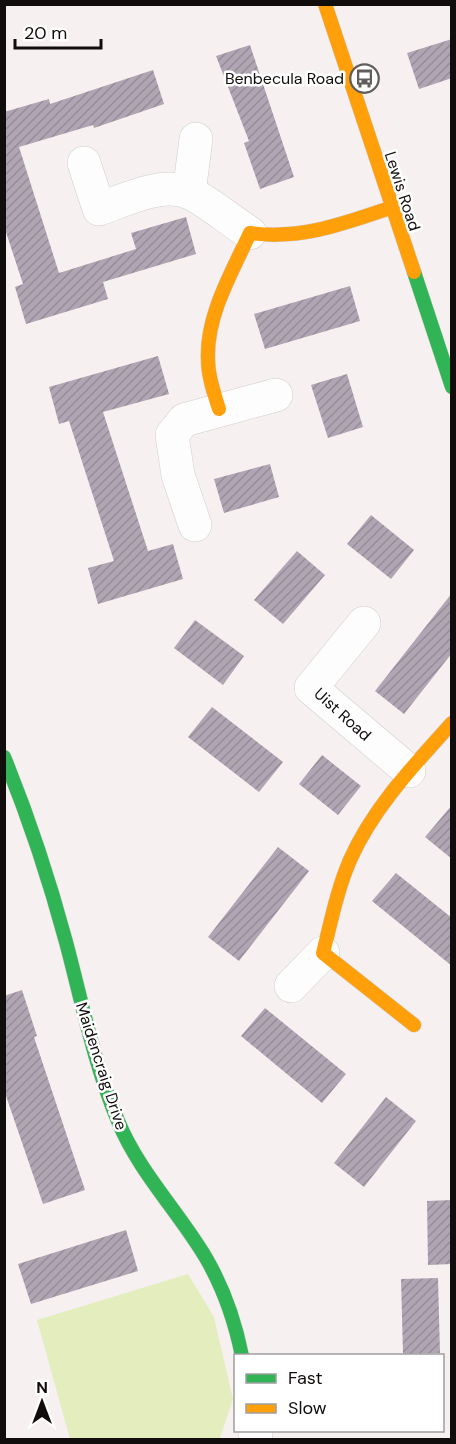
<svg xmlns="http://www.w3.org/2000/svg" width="456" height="1444" font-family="'DM Sans',sans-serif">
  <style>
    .green { fill: #e4edbd }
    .building { fill: url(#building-hatch) }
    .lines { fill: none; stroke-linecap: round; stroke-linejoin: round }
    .street-casing { stroke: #d1cdcb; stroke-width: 34 }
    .fast-casing { stroke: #d1cdcb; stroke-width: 15 }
    .slow-casing { stroke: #d1cdcb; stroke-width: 15 }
    .street { stroke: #fefdfd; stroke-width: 33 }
    .fast { stroke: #30b455; stroke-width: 14 }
    .slow { stroke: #ff9f0a; stroke-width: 14 }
    .labels { text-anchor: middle; stroke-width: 5; stroke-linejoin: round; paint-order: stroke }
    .poi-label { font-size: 16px; fill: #100d0c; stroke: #fff; text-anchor: end }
    .street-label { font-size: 16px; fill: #100d0c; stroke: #fff }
  </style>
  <defs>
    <pattern id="building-hatch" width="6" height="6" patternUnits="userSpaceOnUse" patternTransform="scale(1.5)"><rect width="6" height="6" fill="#b0a5b3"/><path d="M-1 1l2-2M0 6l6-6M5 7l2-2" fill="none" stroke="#968d99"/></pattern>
  </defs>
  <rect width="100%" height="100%" fill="#f6f1f0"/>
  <path class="green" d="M188,1274L214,1317L233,1399L220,1438L70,1439L37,1320Z"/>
  <path class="building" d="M452,39V78L419,89L407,53Z
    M250,45L294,177L260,189L244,143L249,141L216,56Z
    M153,70L164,104L94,128L93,125L19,147L59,273L136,249L131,233L186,217L196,254L103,282L108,299L26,324L15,287L23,284L4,226V112L49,99L50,104Z
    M350,286L360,321L265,349L254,314Z
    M158,356L169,394L103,412L148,551L173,544L183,579L98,604L88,568L114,561L69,421L59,424L49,387Z
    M347,374L363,427L328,438L311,385Z
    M270,464L279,497L224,513L214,479Z
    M371,515L414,550L391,579L347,544Z
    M297,551L325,575L283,624L254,600Z
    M452,593V653L404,714L375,691Z
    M195,620L244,656L223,685L174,648Z
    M212,707L283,762L259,792L188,737Z
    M322,755L361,786L338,815L299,784Z
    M452,805V859L425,837Z
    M278,847L309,871L239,961L208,937Z
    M396,873L452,918V966L372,901Z
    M22,990L37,1036L34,1037L85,1190L43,1204L4,1090V996Z
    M265,1008L346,1074L322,1103L241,1036Z
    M386,1097L416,1121L364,1187L334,1163Z
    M452,1200V1264L428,1265L427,1201Z
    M126,1230L138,1271L31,1304L18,1264Z
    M438,1278L440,1353L403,1354L401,1279Z"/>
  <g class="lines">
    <defs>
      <path id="street" d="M84,163L99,209C126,200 159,182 188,192C205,199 232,222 250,233
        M189,193L196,139
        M195,525L178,475L172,435L184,420L276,395
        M364,623L311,688L409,771
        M291,986L323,953
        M255,1430L256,1440"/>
      <path id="fast" d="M414,272L452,387
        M4,757C29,818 49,879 66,942C82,1002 94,1064 118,1121C139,1172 178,1211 206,1258C224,1289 235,1321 242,1356"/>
      <path id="slow" d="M325,4L414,272
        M219,409C214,393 208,376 208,359C206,316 232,272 250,233C300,240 343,224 390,208
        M414,1025L323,953C331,922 337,890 350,860C373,808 414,765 452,723"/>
    </defs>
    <use href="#street" class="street-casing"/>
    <use href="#fast" class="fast-casing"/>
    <use href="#slow" class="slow-casing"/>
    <use href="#street" class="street"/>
    <use href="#fast" class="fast"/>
    <use href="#slow" class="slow"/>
  </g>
  <defs>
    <symbol id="bus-ring" viewBox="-11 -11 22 22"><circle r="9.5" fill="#fff" stroke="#605d5c" stroke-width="1.5"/><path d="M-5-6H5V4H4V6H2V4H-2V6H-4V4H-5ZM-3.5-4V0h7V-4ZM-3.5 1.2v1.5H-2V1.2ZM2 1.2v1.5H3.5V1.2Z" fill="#605d5c"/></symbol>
  </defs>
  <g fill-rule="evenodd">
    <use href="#bus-ring" x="348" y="62" width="33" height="33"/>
  </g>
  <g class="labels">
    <g class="poi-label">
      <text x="344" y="84">Benbecula Road</text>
    </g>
    <g class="street-label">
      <text transform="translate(403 191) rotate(72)" y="6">Lewis Road</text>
      <text transform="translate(343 714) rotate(42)" y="6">Uist Road</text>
      <text transform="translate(102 1066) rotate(72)" y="6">Maidencraig Drive</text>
    </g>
  </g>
  <rect width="456" height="1444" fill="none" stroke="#100d0c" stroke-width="12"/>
  <rect x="234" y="1354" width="210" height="78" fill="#ffffff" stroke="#9f9e9e" stroke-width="1.5"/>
  <rect x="246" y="1374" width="30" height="9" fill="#30b455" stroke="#9f9e9e" stroke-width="1.5"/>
  <text x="288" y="1384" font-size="18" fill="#100d0c">Fast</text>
  <rect x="246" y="1404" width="30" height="9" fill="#ff9f0a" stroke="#9f9e9e" stroke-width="1.5"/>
  <text x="288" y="1414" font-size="18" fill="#100d0c">Slow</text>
  <g transform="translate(42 1402)" stroke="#ffffff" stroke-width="4.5" paint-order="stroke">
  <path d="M0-4.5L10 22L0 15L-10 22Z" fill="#100d0c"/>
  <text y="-9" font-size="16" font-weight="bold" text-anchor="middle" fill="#100d0c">N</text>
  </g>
  <path d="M15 39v9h86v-9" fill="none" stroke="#100d0c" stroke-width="3"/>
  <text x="24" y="39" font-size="18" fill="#100d0c" stroke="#ffffff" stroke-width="4.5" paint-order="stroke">20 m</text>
</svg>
